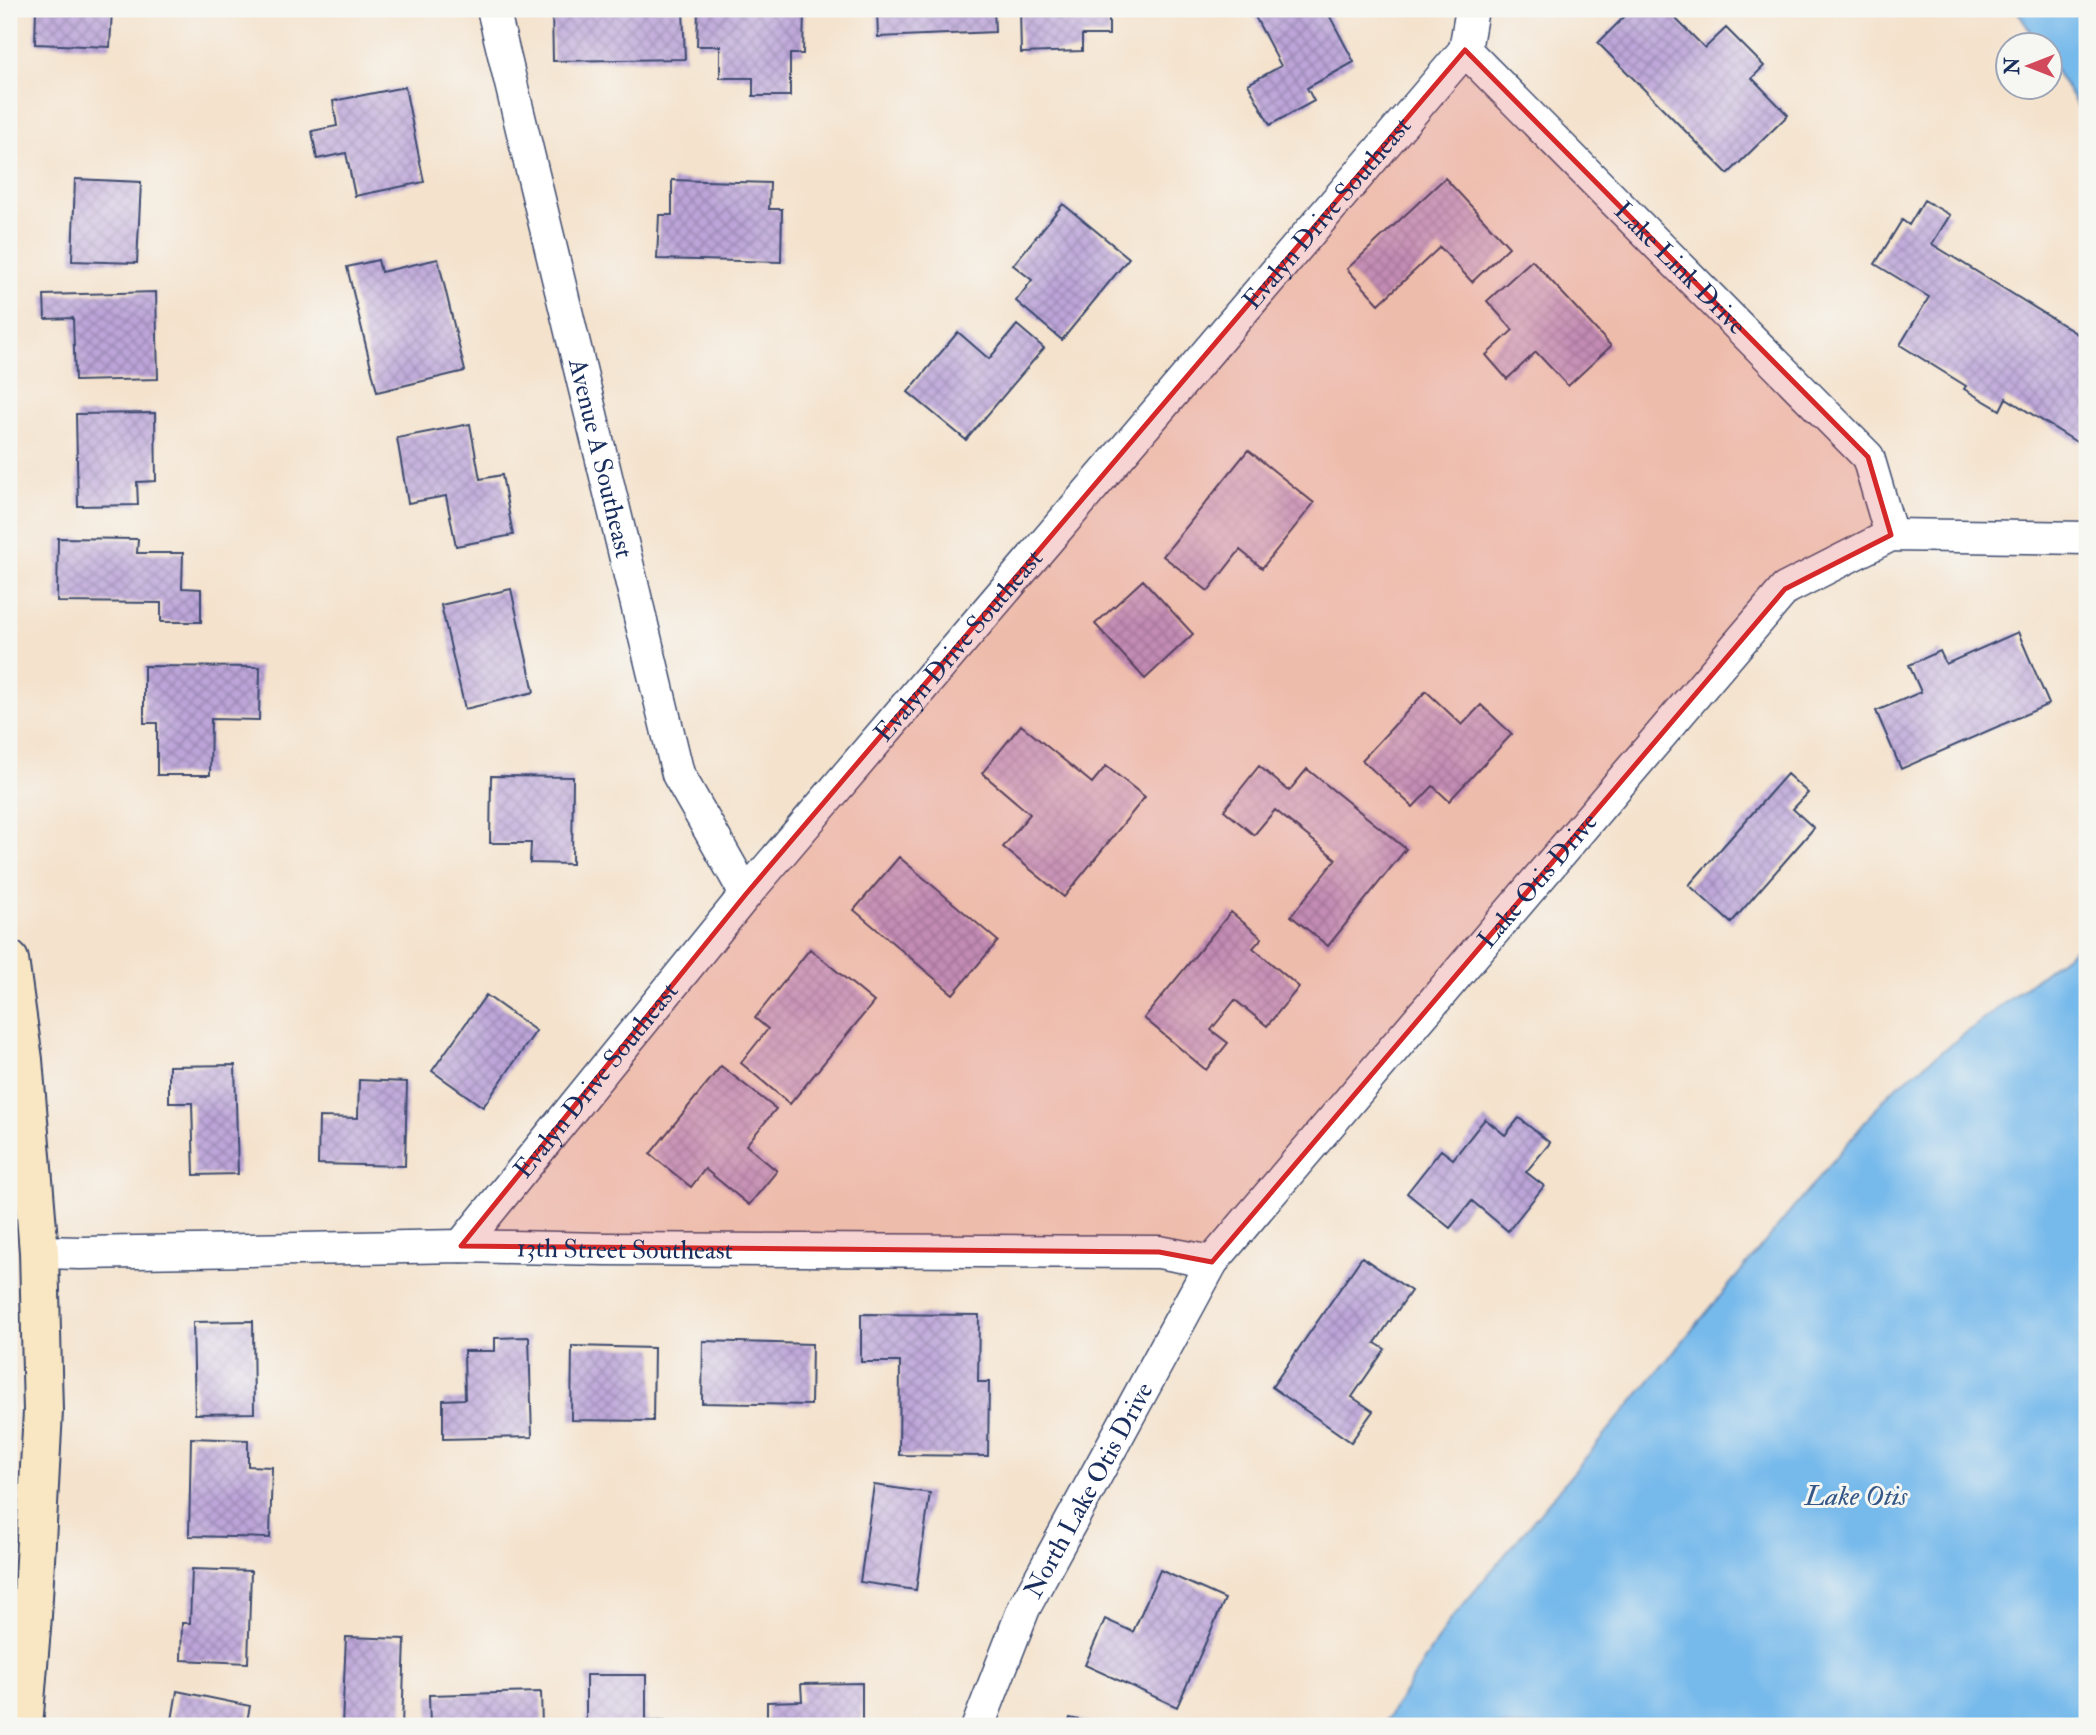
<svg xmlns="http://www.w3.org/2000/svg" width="2096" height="1735" font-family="'IM FELL Double Pica',serif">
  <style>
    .water { fill: #76b9eb; stroke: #4874a4; stroke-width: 2 }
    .building { fill: url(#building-cross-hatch) }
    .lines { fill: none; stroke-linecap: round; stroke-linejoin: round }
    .minor-casing { stroke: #3c4a6e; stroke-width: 35 }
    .secondary-casing { stroke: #3c4a6e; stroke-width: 42 }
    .minor { stroke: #fff; stroke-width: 32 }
    .secondary { stroke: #f9e7c3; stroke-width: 38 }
    .marked { fill: #d62828; fill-opacity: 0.2; stroke: #d62828; stroke-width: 5; stroke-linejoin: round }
    .labels { text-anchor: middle; stroke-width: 6; stroke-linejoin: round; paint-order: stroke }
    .street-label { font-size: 26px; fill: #1b2f5e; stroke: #f6f6f2 }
    .water-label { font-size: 28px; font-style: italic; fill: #365888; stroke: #f6f6f2 }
  </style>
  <defs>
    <pattern id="building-cross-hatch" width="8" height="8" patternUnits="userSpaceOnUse" patternTransform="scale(1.75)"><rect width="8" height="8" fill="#bda5d9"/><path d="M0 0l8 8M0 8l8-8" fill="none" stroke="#9987b3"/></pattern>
  </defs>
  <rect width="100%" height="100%" fill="#f6f6f2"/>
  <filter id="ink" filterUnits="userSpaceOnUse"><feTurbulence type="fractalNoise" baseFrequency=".0143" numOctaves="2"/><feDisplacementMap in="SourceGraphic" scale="14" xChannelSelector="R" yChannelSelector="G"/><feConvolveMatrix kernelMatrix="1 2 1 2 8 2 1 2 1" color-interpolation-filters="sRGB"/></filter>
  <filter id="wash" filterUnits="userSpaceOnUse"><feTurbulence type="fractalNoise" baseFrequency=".00686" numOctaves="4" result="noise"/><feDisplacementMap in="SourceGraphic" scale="28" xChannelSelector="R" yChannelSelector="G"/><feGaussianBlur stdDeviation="1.57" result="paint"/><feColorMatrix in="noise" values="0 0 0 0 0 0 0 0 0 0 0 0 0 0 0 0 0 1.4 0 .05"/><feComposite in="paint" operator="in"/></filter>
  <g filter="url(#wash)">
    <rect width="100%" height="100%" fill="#f4e2cc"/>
    <path class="water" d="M2016,9H2087V121L2051,63L2050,46L2039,45Z
      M2087,939V1726H1383L1448,1623L1891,1091Z"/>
    <g id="blocks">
      <path class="building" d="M36,9H112L110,47L35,44Z
        M552,9H683L685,59L553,61Z
        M698,9H804L803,54H790V96H753V78H720V46H697Z
        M877,9H994L995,32L878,37Z
        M1020,9H1109V35H1082V51L1021,53Z
        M1251,9H1326L1354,62L1307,88L1314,101L1270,125L1248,84L1281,66Z
        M1632,9H1666L1705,48L1726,28L1764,66L1752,78L1788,115L1728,174L1598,43Z
        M405,87L424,182L355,196L346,153L317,159L312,131L337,126L333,101Z
        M1445,178L1509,247L1472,282L1440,247L1379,304L1347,269Z
        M75,179L141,182L137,263L72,261Z
        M672,180L770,183L769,209H782L781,262L657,259L659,215H672Z
        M1924,200L1950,215L1932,244L2087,340V429L2078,443L2006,398L2000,410L1964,389L1966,386L1900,345L1929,297L1875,264L1902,220L1909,225Z
        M1063,204L1129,258L1062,340L1016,301L1032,280L1013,265Z
        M438,259L465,371L377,392L347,267L378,260L381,272Z
        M1532,260L1611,346L1568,386L1536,352L1507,379L1486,355L1513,330L1487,301Z
        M156,292L158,379L75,381L73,318L45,319L44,295Z
        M1017,325L1044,348L966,440L908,392L958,332L989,359Z
        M155,413L156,481L137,482L138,505L78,506L76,414Z
        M470,424L480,479L502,475L513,535L456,546L446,496L408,503L397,438Z
        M1248,450L1314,503L1262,568L1240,550L1208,591L1163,556Z
        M58,538L138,539L137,553H183L182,588L201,589V622H161V603L57,602Z
        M1143,580L1193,634L1145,679L1095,624Z
        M511,589L534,692L465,709L441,605Z
        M2018,632L2049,704L1901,769L1876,711L1921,692L1909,665L1940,651L1946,664Z
        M144,666L260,667L259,720L211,719L210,775H157V723H144Z
        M1426,691L1462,725L1481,705L1512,734L1449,801L1433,786L1413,807L1362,760Z
        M1021,725L1092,783L1106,766L1145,797L1064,897L1003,847L1030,814L982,773Z
        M1259,766L1289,791L1307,769L1406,849L1328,946L1291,916L1336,859L1275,810L1254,835L1224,810Z
        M1787,774L1808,793L1793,809L1814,828L1731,923L1689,885Z
        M491,776L573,777L572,864L530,863L531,843H490Z
        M899,857L998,941L953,994L854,910Z
        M1231,912L1262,938L1253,948L1299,987L1267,1026L1235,1000L1211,1030L1228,1043L1206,1070L1144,1018Z
        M810,949L874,1002L790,1104L741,1063L768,1029L755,1018Z
        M486,995L536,1031L483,1107L432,1071Z
        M235,1065L238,1174L194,1175L192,1103H169V1066Z
        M721,1066L776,1109L746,1145L777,1171L749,1205L705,1169L691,1187L650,1154Z
        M359,1080L407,1082L405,1166L318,1164L319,1117L358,1118Z
        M1519,1118L1550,1143L1526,1172L1544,1186L1508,1231L1472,1201L1450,1228L1407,1193L1441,1150L1453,1159L1485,1119L1505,1135Z
        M1362,1257L1411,1291L1375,1343L1385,1349L1352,1397L1373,1411L1351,1442L1272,1387Z
        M861,1314L979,1315L978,1382H989L988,1456L899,1455L900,1362H861Z
        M253,1321L254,1413L195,1414L193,1322Z
        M529,1337L532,1437L443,1439V1400L465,1399L464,1351H495V1338Z
        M703,1341L812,1344L811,1405L702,1403Z
        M572,1346L654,1348L653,1421L571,1420Z
        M191,1438L248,1440V1466L272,1467L270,1538L189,1536Z
        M874,1485L930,1493L916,1590L860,1582Z
        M192,1569L251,1571L248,1663L181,1660L182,1623H190Z
        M1160,1570L1225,1599L1177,1707L1085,1665L1105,1619L1133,1632Z
        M346,1637L405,1639L402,1726H342Z
        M586,1675H646V1721H669L668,1726H586Z
        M862,1683V1726H767V1702L802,1701L801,1684Z
        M177,1691L250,1706L246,1726H171Z
        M541,1692L542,1726H430L429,1695Z
        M1070,1718L1101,1725V1726H1068Z"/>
    </g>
  </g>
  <g filter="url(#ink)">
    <use href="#blocks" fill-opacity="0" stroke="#3c4a6e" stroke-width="2"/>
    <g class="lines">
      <defs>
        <g id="minor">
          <path id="s1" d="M493,9L678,774L746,894"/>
          <path id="s2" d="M1472,9L1465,50L1868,457L1891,535"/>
          <path id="s3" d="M461,1246L746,894L1465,50"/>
          <path id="s4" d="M39,1252L81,1253L461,1246L605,1249L1159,1252L1212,1262"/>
          <path id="s5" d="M978,1726L1024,1608L1212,1262L1785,589L1891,535L2087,538"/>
        </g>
        <path id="secondary" d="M9,960L23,1060L39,1252L43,1411L32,1616L23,1726"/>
      </defs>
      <use href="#minor" class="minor-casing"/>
      <use href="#secondary" class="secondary-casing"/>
      <use href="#minor" class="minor"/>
      <use href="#secondary" class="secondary"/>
    </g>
  </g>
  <path class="marked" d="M1465,50L1868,457L1891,535L1785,589L1212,1262L1159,1252L461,1246L746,894Z"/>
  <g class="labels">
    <g class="street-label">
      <text dy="9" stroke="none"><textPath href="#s3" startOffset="1348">Evalyn Drive Southeast</textPath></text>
      <text dy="9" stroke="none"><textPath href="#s2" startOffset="348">Lake Link Drive</textPath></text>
      <text dy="9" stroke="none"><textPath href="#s1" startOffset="462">Avenue A Southeast</textPath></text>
      <text dy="9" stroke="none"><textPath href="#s3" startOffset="780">Evalyn Drive Southeast</textPath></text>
      <text dy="9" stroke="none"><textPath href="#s5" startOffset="1022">Lake Otis Drive</textPath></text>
      <text dy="9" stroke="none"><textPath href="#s3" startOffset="214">Evalyn Drive Southeast</textPath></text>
      <text dy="9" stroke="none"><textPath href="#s4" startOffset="586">13th Street Southeast</textPath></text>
      <text dy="9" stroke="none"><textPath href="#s5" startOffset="261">North Lake Otis Drive</textPath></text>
    </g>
    <g class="water-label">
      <text x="1856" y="1505">Lake Otis</text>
    </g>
  </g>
  <rect width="2096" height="1735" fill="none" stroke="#f6f6f2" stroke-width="35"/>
  <g transform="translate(2029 66) rotate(270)"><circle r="33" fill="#f6f6f2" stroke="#9ea6b7" stroke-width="2"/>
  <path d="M0-5L12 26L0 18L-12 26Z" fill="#d1495b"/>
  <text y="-10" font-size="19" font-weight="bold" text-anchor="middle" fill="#1b2f5e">N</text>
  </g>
</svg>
